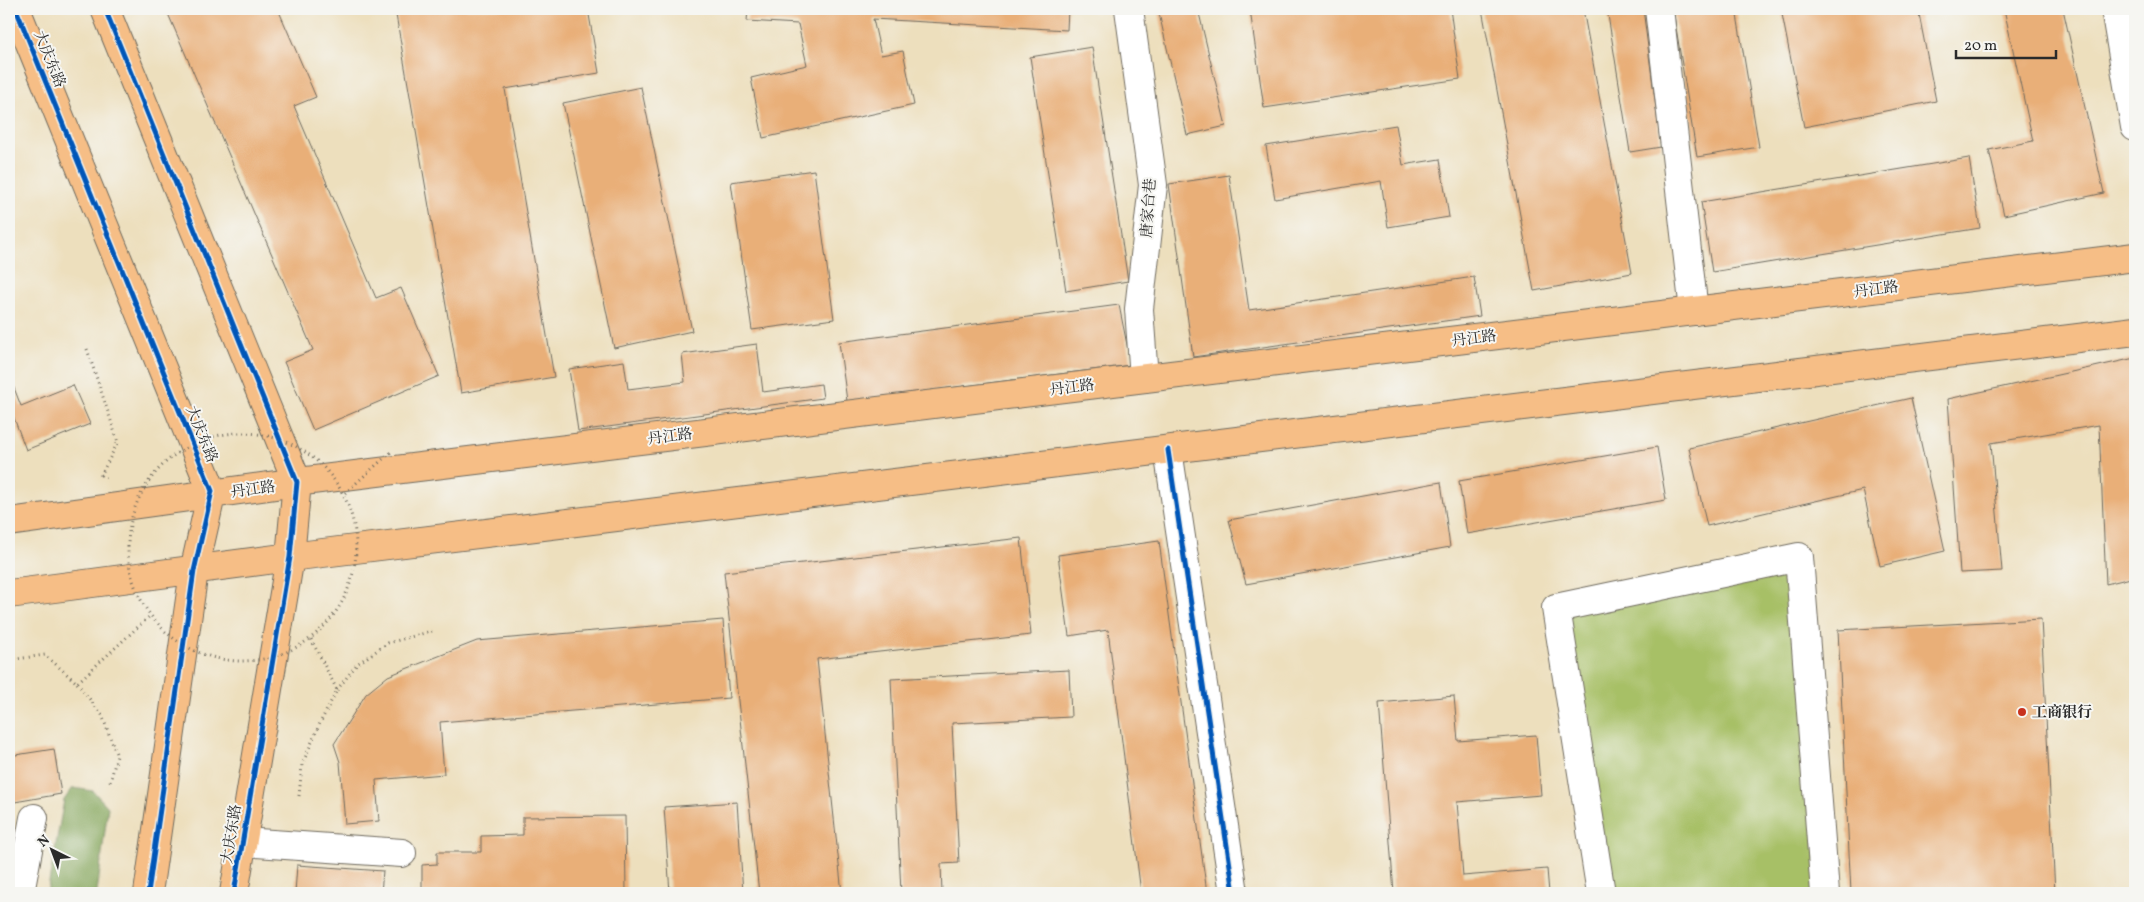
<svg xmlns="http://www.w3.org/2000/svg" width="2144" height="902" font-family="Vollkorn,'Noto Serif SC',serif">
  <style>
    .green { fill: #a7c066; stroke: #697648 }
    .forest { fill: #85a65b; stroke: #586843 }
    .building { fill: #e9af78 }
    .lines { fill: none; stroke-linecap: round; stroke-linejoin: round }
    .minor-casing { stroke: #6f6a5e; stroke-width: 30 }
    .major-casing { stroke: #6f6a5e; stroke-width: 30 }
    .path { stroke: #6f6a5e; stroke-width: 3; stroke-dasharray: 1 4; stroke-linecap: butt }
    .minor { stroke: #fff; stroke-width: 28 }
    .major { stroke: #f6be86; stroke-width: 28 }
    .path-bridge { stroke: #6f6a5e; stroke-width: 3; stroke-dasharray: 1 4; stroke-linecap: butt }
    .cycleway-casing { stroke: #f6f6f2; stroke-width: 8 }
    .cycleway { stroke: #0057b8; stroke-width: 5 }
    .poi-dot { fill: #c8321e; stroke: #f6f6f2; stroke-width: 2 }
    .labels { text-anchor: middle; stroke-width: 4; stroke-linejoin: round; paint-order: stroke }
    .street-label { font-size: 15px; fill: #2b2b2b; stroke: #f6f6f2 }
    .poi-label { font-size: 15px; font-weight: bold; fill: #2b2b2b; stroke: #f6f6f2; text-anchor: start }
  </style>
  <rect width="100%" height="100%" fill="#f6f6f2"/>
  <filter id="ink" filterUnits="userSpaceOnUse"><feTurbulence type="fractalNoise" baseFrequency=".02" numOctaves="2"/><feDisplacementMap in="SourceGraphic" scale="10" xChannelSelector="R" yChannelSelector="G"/><feConvolveMatrix kernelMatrix="1 2 1 2 8 2 1 2 1" color-interpolation-filters="sRGB"/></filter>
  <filter id="wash" filterUnits="userSpaceOnUse"><feTurbulence type="fractalNoise" baseFrequency=".0096" numOctaves="4" result="noise"/><feDisplacementMap in="SourceGraphic" scale="20" xChannelSelector="R" yChannelSelector="G"/><feGaussianBlur stdDeviation="1.12" result="paint"/><feColorMatrix in="noise" values="0 0 0 0 0 0 0 0 0 0 0 0 0 0 0 0 0 1.4 0 .05"/><feComposite in="paint" operator="in"/></filter>
  <g filter="url(#wash)">
    <rect width="100%" height="100%" fill="#eddfbd"/>
    <path class="green" d="M1799,557L1825,893H1601L1556,608Z"/>
    <path class="forest" d="M73,788L93,791L108,807L97,893H47L64,800Z"/>
    <g id="blocks">
      <path class="building" d="M166,9H278L316,97L294,106L376,298L401,288L439,376L313,430L284,362L313,350Z
        M395,9H588L599,73L505,89L554,377L461,393Z
        M748,9H1068L1067,30L873,19L881,55L903,51L914,105L763,138L751,78L807,65L798,24L747,21Z
        M1158,9H1198L1226,126L1187,135Z
        M1260,9H1450L1460,79L1264,108L1250,10Z
        M1482,9H1583L1632,273L1534,291Z
        M1607,9H1643L1661,147L1630,152Z
        M1673,9H1736L1759,147L1697,157Z
        M1781,9H1918L1936,101L1804,127Z
        M2004,9H2063L2104,193L2004,215L1989,150L2033,141Z
        M1092,47L1128,281L1066,291L1030,57Z
        M641,87L692,331L614,348L563,103Z
        M1396,125L1403,165L1440,159L1449,217L1388,227L1381,181L1275,199L1266,146Z
        M1969,158L1980,228L1712,272L1701,202Z
        M814,170L834,319L752,330L731,182Z
        M1229,175L1249,310L1474,277L1480,316L1193,357L1169,184Z
        M1119,305L1131,365L847,401L839,342Z
        M757,344L763,392L821,384L823,398L578,431L569,369L624,361L628,389L685,382L682,354Z
        M2135,358V577L2106,584L2099,425L1991,443L2002,571L1960,573L1948,399Z
        M9,375L21,406L73,385L90,424L26,450L11,410L9,411Z
        M1911,398L1945,551L1880,566L1863,490L1707,526L1689,448Z
        M1657,447L1666,500L1467,534L1459,481Z
        M1441,482L1450,547L1246,584L1229,520Z
        M1021,538L1031,635L817,659L842,893H759L724,572Z
        M1159,541L1207,893H1141L1108,630L1069,636L1058,555Z
        M2041,619L2055,893H1851L1838,630Z
        M723,620L729,698L440,722L444,774L376,780L379,821L345,824L340,762L334,744L366,694L388,676L477,641Z
        M1069,670L1071,717L952,723L959,863L941,864L942,893H901L891,679Z
        M1454,696L1458,741L1536,735L1541,795L1457,802L1463,876L1547,869L1549,893H1394L1379,703Z
        M54,749L61,794L9,803V756Z
        M737,802L743,893H670L664,807Z
        M625,816L626,893H422V865L437,864V852H481V836L523,835V817Z
        M297,865L383,871L381,893H295Z"/>
    </g>
  </g>
  <g filter="url(#ink)">
    <use href="#blocks" fill-opacity="0" stroke="#6f6a5e" stroke-width="1"/>
    <g class="lines">
      <defs>
        <path id="minor" d="M1129,9L1153,185L1139,309L1144,378
          M1659,9L1694,311
          M2115,9L2135,127
          M1168,450L1234,893
          M243,842L402,853
          M20,893L34,818
          M1601,893L1556,608L1799,557L1825,893"/>
        <path id="major" d="M16,9L212,491L194,571L148,893
          M105,9L297,482L290,557L234,893
          M9,522L297,482L2135,257
          M9,594L290,557L2135,331"/>
      </defs>
      <use href="#minor" class="minor-casing"/>
      <use href="#major" class="major-casing"/>
      <path class="path" d="M87,349L118,442L101,475L106,477
        M9,660L45,655L77,683L151,615
        M77,683L102,715L117,756L110,782
        M337,690L357,664L388,643L432,631
        M299,796L302,765L320,723L337,690L310,637"/>
      <use href="#minor" class="minor"/>
      <use href="#major" class="major"/>
      <path class="path-bridge" d="M128 547a114 114 0 1 1 228 0a114 114 0 1 1-228 0Z
        M345,493L391,452"/>
      <defs>
        <path id="cycleway" d="M16,9L212,491L194,571L148,893
          M105,9L297,482L290,557L234,893
          M1168,450L1234,893"/>
      </defs>
      <use href="#cycleway" class="cycleway-casing"/>
      <use href="#cycleway" class="cycleway"/>
    </g>
  </g>
  <circle class="poi-dot" cx="2022" cy="712" r="5"/>
  <g class="labels">
    <g class="street-label">
      <text transform="translate(50 59) rotate(68)" y="5">大庆东路</text>
      <text transform="translate(1148 208) rotate(-86)" y="5">唐家台巷</text>
      <text transform="translate(1876 289) rotate(-7)" y="5">丹江路</text>
      <text transform="translate(1474 338) rotate(-7)" y="5">丹江路</text>
      <text transform="translate(1072 387) rotate(-7)" y="5">丹江路</text>
      <text transform="translate(202 434) rotate(68)" y="5">大庆东路</text>
      <text transform="translate(670 436) rotate(-7)" y="5">丹江路</text>
      <text transform="translate(253 489) rotate(-8)" y="5">丹江路</text>
      <text transform="translate(231 834) rotate(-81)" y="5">大庆东路</text>
    </g>
    <g class="poi-label">
      <text x="2032" y="717">工商银行</text>
    </g>
  </g>
  <rect width="2144" height="902" fill="none" stroke="#f6f6f2" stroke-width="30"/>
  <g transform="translate(52 850) rotate(318)" stroke="#f6f6f2" stroke-width="4" paint-order="stroke">
  <path d="M0-4L9 19L0 12L-9 19Z" fill="#2b2b2b"/>
  <text y="-8" font-size="14" font-weight="bold" text-anchor="middle" fill="#2b2b2b">N</text>
  </g>
  <path d="M1956 50v8h100v-8" fill="none" stroke="#2b2b2b" stroke-width="2.5"/>
  <text x="1964" y="50" font-size="15" fill="#2b2b2b" stroke="#f6f6f2" stroke-width="4" paint-order="stroke">20 m</text>
</svg>
